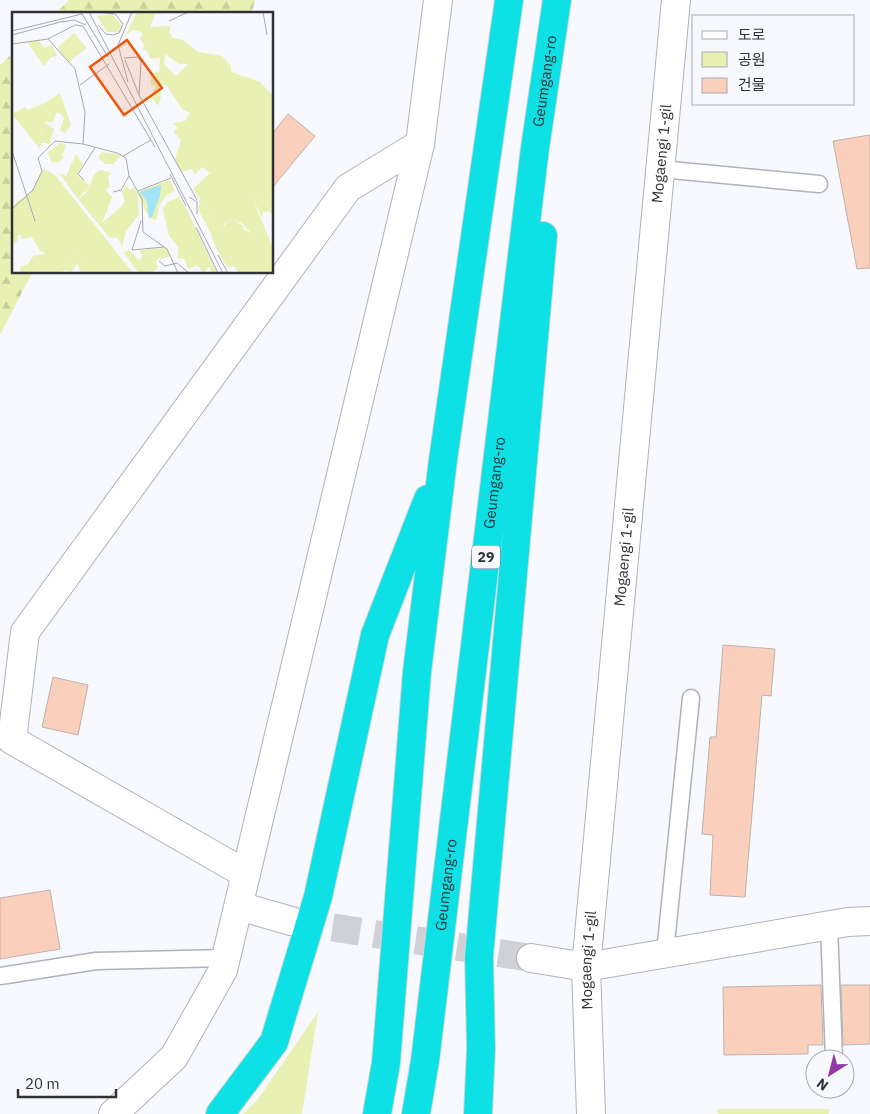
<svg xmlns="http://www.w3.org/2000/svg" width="870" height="1114" font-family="'IBM Plex Sans','Noto Sans KR',sans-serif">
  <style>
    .green { fill: #e8f0b3 }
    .forest { fill: url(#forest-firs) }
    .building { fill: #fad0bc; stroke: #bcb2ad }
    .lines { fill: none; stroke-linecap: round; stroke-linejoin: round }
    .street-tunnel { stroke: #d0d1d7; stroke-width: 28; stroke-dasharray: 28 14; stroke-linecap: butt }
    .lane-casing { stroke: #afb2bb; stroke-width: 19 }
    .street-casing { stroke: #afb2bb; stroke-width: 30 }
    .highway-casing { stroke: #d6d6d7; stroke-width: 30 }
    .lane { stroke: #fff; stroke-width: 16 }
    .street { stroke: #fff; stroke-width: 28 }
    .highway { stroke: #0ee1e5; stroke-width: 28 }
    .labels { text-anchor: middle; stroke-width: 4; stroke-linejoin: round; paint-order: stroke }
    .shield { fill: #f8f9ff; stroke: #6d6e72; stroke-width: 1 }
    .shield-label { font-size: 14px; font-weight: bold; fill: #313236 }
    .street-label { font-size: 15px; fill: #313236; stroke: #f8f9ff }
    .inset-road { fill: none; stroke: #a8a9af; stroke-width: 1 }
    .view { fill: #e8590c; fill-opacity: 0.15; stroke: #e8590c; stroke-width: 2.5 }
    .inset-edge { fill: none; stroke: #313236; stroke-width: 2.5 }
  </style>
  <defs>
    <pattern id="forest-firs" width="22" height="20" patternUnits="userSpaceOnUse" patternTransform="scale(1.25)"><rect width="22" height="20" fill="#e8f0b3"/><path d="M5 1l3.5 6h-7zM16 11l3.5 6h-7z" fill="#c7ce9b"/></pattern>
  </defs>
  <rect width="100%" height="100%" fill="#f8f9ff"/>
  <path class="green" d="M318,1012L302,1114H243L258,1099Z
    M718,1109H829V1114H718Z"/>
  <path class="forest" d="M69,0H255L252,14H55Z
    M14,52V272L32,273L0,335V65Z"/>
  <path class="building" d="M288,114L315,136L272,188V134Z
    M870,135V268L857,269L833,141Z
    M723,645L775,649L771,696L762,695L745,897L710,895L713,835L702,834L710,737H716Z
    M53,677L88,685L78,735L42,727Z
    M50,890L60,949L0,959V898Z
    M821,985L823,1045H808V1054L724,1055L723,987Z
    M841,985H870V1044L843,1045Z"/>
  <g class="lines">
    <path class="street-tunnel" d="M291,921L531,958"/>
    <defs>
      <path id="lane" d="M660,169L819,184
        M829,925L834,1059
        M665,953L691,698
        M0,976L96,961L226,958"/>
      <g id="street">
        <path d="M246,874L12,740L25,632L348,188L420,144"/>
        <path d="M239,906L291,921"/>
        <path d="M531,958L586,967L848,922L870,921"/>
        <path d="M113,1114L174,1057L223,970L420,144L438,0"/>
        <path id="s1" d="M591,1114L586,967L676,0"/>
      </g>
      <g id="highway">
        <path d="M220,1114L274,1042L318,897L375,635L428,499"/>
        <path d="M377,1114L386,1063L417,672L443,460L509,0"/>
        <path id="s2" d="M416,1114L425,1061L535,148L557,0"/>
        <path d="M478,1114L481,1049L479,957L543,236"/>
      </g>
    </defs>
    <use href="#lane" class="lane-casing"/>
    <use href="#street" class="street-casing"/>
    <use href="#highway" class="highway-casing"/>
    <use href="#lane" class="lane"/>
    <use href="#street" class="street"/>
    <use href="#highway" class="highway"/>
  </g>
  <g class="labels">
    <rect class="shield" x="472" y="545.5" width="28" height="23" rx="4"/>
    <g class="shield-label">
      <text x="486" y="562">29</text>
    </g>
    <g class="street-label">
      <text dy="5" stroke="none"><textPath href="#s2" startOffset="1041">Geumgang-ro</textPath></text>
      <text dy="5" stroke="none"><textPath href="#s1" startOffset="964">Mogaengi 1-gil</textPath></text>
      <text dy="5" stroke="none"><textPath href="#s2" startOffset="636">Geumgang-ro</textPath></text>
      <text dy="5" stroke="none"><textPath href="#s1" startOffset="559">Mogaengi 1-gil</textPath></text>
      <text dy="5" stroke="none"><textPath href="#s2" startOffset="231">Geumgang-ro</textPath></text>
      <text dy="5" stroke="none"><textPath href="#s1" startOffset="154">Mogaengi 1-gil</textPath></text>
    </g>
  </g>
  <g transform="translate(12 12)">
    <rect width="261" height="261" fill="#f8f9ff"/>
    <path d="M100,2L110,14L106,20H95L85,4ZM62,21L67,27L49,42L46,35ZM27,28L32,36L40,33L45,44L39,45L32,54L15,30ZM48,81L59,113L53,121L48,118L52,106L48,101L44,102L41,110H32L28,119L36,131H29L28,137L0,102L13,95L16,98L33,91ZM90,140L106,142L109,144L101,152H94L86,146ZM64,142L71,152L65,163L78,174L66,187L47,161L54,164ZM158,168L163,179L154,184L148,192L144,208L137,206L125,180ZM24,174L31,197L28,213L20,219L12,186ZM246,179L261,195V204L257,199L251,200L250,206L239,183ZM188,187L197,200L199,211L212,214L219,206L233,215L199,222L186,197ZM153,236L158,244L148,248L149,243L144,250L146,256L139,261H127L111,240L117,238L127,248L131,244L127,238ZM63,238L73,251L82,252L78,261H69L65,252L59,261L54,258L46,261L45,256L57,250L60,239Z" fill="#e8f0b3"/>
    <path d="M125,0H144L138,15L159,14L157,20L161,26L171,28L186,40L210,44L219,54V60L248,70L261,84V195L246,179L239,183L261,236V261H227L222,254L215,255L203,234L199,222L228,215L242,223L226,198L233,213L219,206L207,217L200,216L197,200L181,177L198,161L190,155L183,163L180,157L169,160L163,147L169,128L161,120L166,116L160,111L173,109L178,101L170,97L155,74L148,72L149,84L146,94L139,85L144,73L139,74V61L147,60L148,46L138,47L136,40L130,37L133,34L128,27L131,22L127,19L120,18L113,25ZM153,42L167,52H176L164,64L152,52ZM67,27L75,36L57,50L49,42ZM32,110L42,117L37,135L26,114L29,116ZM48,131L54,133L50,145H53L47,150H39L36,140ZM32,157L43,163L121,261H78L81,253L73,251L63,238L57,250L45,256L46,261H0L9,259L8,255L16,252L22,243L34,242L27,238L20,225L10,227L9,223H6L5,230L0,233V195L6,188L12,186L16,193L20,218L28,213L25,203L30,197L23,195L24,169ZM89,158L100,161L96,165L98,174L93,178L100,185L90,211L110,194L113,189L110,180L114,173L118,178L122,175L126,184L127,203L114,219L110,235L106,226L97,225L66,187L74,181L83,161ZM167,185L175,198L205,261H200L197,255L191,261L186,253L176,257L172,246L166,247V235L157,224L151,198L155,190Z" fill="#e8f0b3" fill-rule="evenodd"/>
    <path d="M232,195L241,208L242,224L233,215L226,198Z" fill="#e8f0b3"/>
    <path d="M146,174H149L148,184L140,205L137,206L135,190L128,180Z" fill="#a1e4f8"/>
    <path class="inset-road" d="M69,0L96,45M77,0L211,261M84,0L103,2L111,12L107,21L101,23L94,22L86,13M251,0L255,23M157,9L176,0M50,10L62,8L74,13M0,19L70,2M0,23L52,9M36,27L63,57L73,100L71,132M0,32L36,27L63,13L71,14L143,135M112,46L126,45L129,50L127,83M113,48L127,83L185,188M116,70L106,33L120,0M68,73L97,52M0,139L23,209M111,144L139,128M158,162L174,194M72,168L66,162L83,136M126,179L159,166M101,180L109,178L117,164M177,185L185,190V202M0,197L21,178L30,159L26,146L43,129L71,132L105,141L114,146L117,164L130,187L131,220L155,237L166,261M129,209L120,238L152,235M184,215L206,261M206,243L216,261M147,249L153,254L165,251L177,261"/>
    <path class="view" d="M115,28L150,76L112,103L78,55Z"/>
    <rect width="261" height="261" class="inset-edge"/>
  </g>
  <rect x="692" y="15" width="162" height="90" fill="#f8f9ff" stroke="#a8a9af"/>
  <rect x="702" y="31" width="25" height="8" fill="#ffffff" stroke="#a8a9af"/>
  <text x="738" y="40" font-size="15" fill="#313236">도로</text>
  <rect x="702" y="52" width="25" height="15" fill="#e8f0b3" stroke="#a8a9af"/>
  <text x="738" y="65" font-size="15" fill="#313236">공원</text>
  <rect x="702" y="78" width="25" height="15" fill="#fad0bc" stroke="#a8a9af"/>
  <text x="738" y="90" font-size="15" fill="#313236">건물</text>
  <g transform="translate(830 1074) rotate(216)"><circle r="24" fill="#f8f9ff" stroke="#a8a9af"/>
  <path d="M0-4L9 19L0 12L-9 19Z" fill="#913aa6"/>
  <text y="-8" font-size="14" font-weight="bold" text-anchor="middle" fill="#313236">N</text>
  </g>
  <path d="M18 1089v8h98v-8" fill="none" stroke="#313236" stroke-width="2.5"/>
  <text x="25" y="1089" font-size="15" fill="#313236" stroke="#f8f9ff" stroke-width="4" paint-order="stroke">20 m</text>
</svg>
